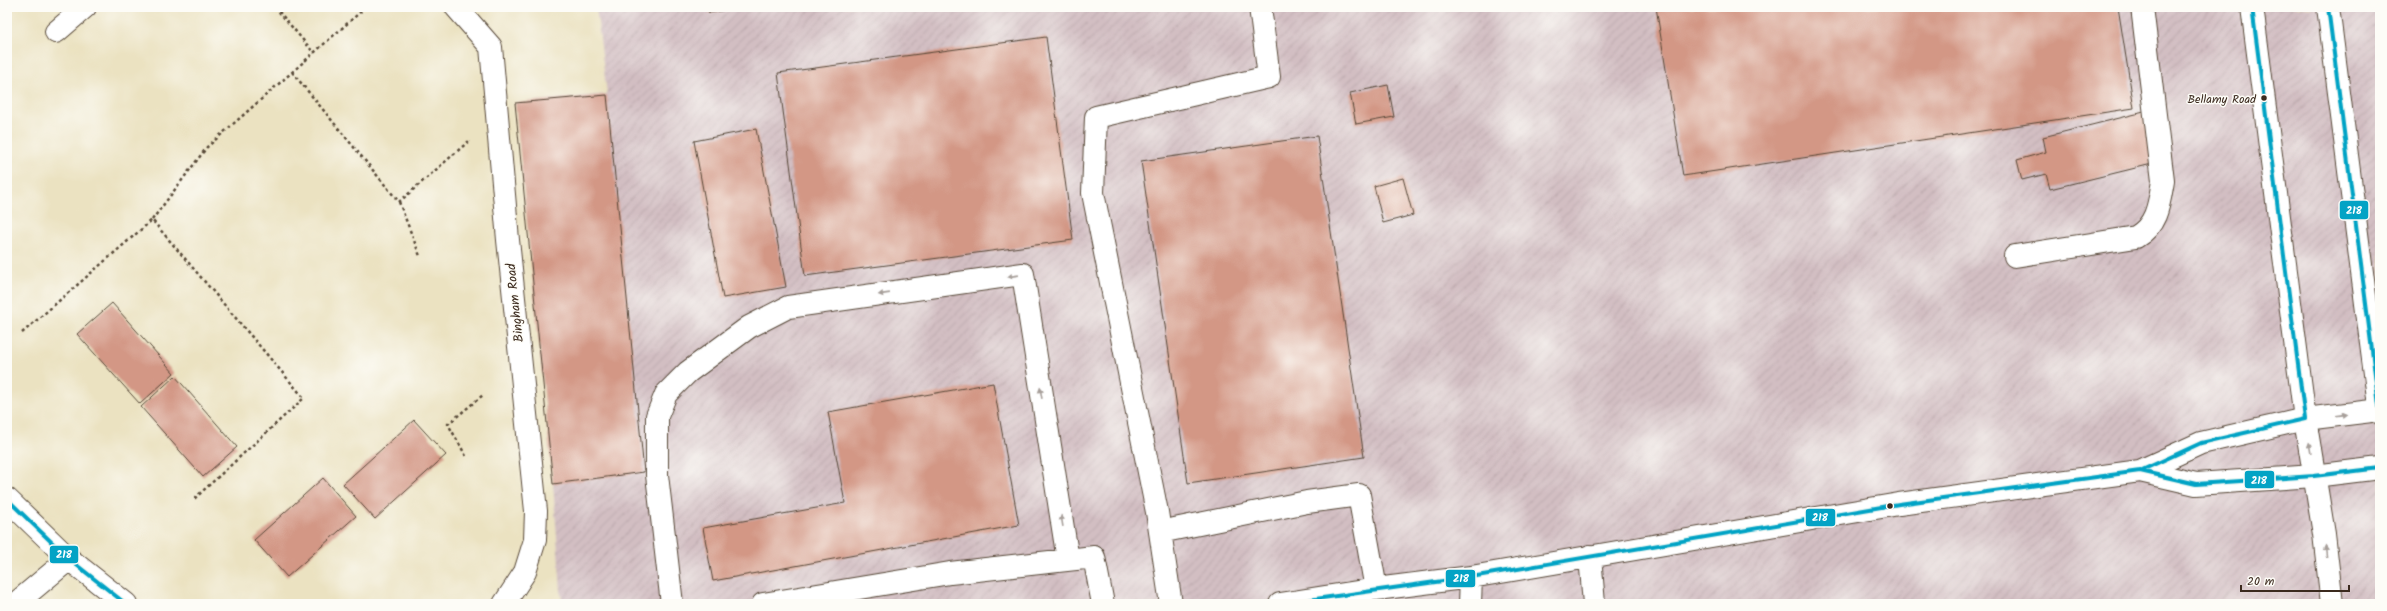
<svg xmlns="http://www.w3.org/2000/svg" width="2387" height="611" font-family="Kalam,sans-serif">
  <style>
    .industrial { fill: url(#industrial-furrows) }
    .building { fill: #d39785 }
    .lines { fill: none; stroke-linecap: round; stroke-linejoin: round }
    .minor-casing { stroke: #554636; stroke-width: 24 }
    .major-casing { stroke: #554636; stroke-width: 24 }
    .path { stroke: #554636; stroke-width: 2.5; stroke-dasharray: 3 3; stroke-linecap: butt }
    .minor { stroke: #fff; stroke-width: 22 }
    .major { stroke: #fff; stroke-width: 22 }
    .bus-1-casing { stroke: #fdfcf7; stroke-width: 7 }
    .bus-1 { stroke: #03a3c5; stroke-width: 4 }
    .oneway { fill: #a79f9a }
    .bus-dot { fill: #3b2a1e; stroke: #fdfcf7; stroke-width: 1.5 }
    .labels { text-anchor: middle; stroke-width: 3; stroke-linejoin: round; paint-order: stroke }
    .bus-label { font-size: 12px; fill: #3b2a1e; stroke: #fdfcf7; text-anchor: end }
    .street-label { font-size: 13px; fill: #3b2a1e; stroke: #fdfcf7 }
    .line-badge { stroke: #fdfcf7; stroke-width: 1.5 }
    .badge-label { font-size: 11px; text-anchor: middle; font-weight: bold; fill: #fff }
  </style>
  <defs>
    <pattern id="industrial-furrows" width="10" height="10" patternUnits="userSpaceOnUse"><rect width="10" height="10" fill="#d2bec2"/><path d="M-1 1l2-2M0 10L10 0M9 11l2-2" fill="none" stroke="#b5a3a6"/></pattern>
  </defs>
  <rect width="100%" height="100%" fill="#fdfcf7"/>
  <filter id="ink" filterUnits="userSpaceOnUse"><feTurbulence type="fractalNoise" baseFrequency=".025" numOctaves="2"/><feDisplacementMap in="SourceGraphic" scale="8" xChannelSelector="R" yChannelSelector="G"/><feConvolveMatrix kernelMatrix="1 2 1 2 8 2 1 2 1" color-interpolation-filters="sRGB"/></filter>
  <filter id="wash" filterUnits="userSpaceOnUse"><feTurbulence type="fractalNoise" baseFrequency=".012" numOctaves="4" result="noise"/><feDisplacementMap in="SourceGraphic" scale="16" xChannelSelector="R" yChannelSelector="G"/><feGaussianBlur stdDeviation="0.9" result="paint"/><feColorMatrix in="noise" values="0 0 0 0 0 0 0 0 0 0 0 0 0 0 0 0 0 1.4 0 .05"/><feComposite in="paint" operator="in"/></filter>
  <g filter="url(#wash)">
    <rect width="100%" height="100%" fill="#ebe2c1"/>
    <path class="industrial" d="M596,7H2380V604H562L553,484L515,103L607,94Z"/>
    <g id="blocks">
      <path class="building" d="M708,7H738V8L709,13Z
        M1656,7H2118L2134,108L1683,176Z
        M1046,37L1073,240L805,276L778,73Z
        M1388,85L1394,117L1356,124L1350,93Z
        M607,95L644,472L553,484L515,103Z
        M2144,112L2156,163L2050,189L2046,174L2022,180L2017,160L2046,152L2043,137Z
        M756,129L786,287L723,298L694,141Z
        M1317,136L1364,457L1188,483L1141,161Z
        M1403,178L1413,215L1383,223L1374,186Z
        M112,303L174,373L140,404L77,334Z
        M175,376L237,447L203,477L141,407Z
        M993,383L1019,525L713,581L703,528L845,503L828,412Z
        M414,420L446,455L375,519L343,484Z
        M323,478L356,516L287,577L254,540Z"/>
    </g>
  </g>
  <g filter="url(#ink)">
    <use href="#blocks" fill-opacity="0" stroke="#554636" stroke-width="1"/>
    <g class="lines">
      <defs>
        <path id="minor" d="M456,7L491,47L508,240L536,511L535,540L525,572L504,604
          M56,32L85,7
          M2015,256L2136,237C2157,225 2159,204 2163,181L2142,7
          M2140,471L2196,484L2314,476L2380,468
          M7,499L69,559L126,604
          M1160,532L1307,502L1359,495L1376,589
          M1590,556L1594,604
          M15,604L69,559
          M672,604L657,475V416L666,394L688,372L749,327L788,307L1023,274L1068,560
          M763,604L950,573L1094,557L1103,604
          M1171,604L1157,512L1093,193L1096,117L1269,77L1260,7
          M1280,604L1376,589L1471,577L1899,504L2140,471L2201,443L2305,419L2380,410
          M1470,604L1471,577"/>
        <path id="major" d="M2252,7L2305,419L2324,534L2332,604
          M2328,7L2380,413"/>
      </defs>
      <use href="#minor" class="minor-casing"/>
      <use href="#major" class="major-casing"/>
      <path class="path" d="M275,7L314,53
        M292,72L399,202L469,141
        M399,202L420,256
        M152,220L207,147L366,7
        M22,333L152,220L304,398L194,499
        M466,456L448,424L483,395"/>
      <use href="#minor" class="minor"/>
      <use href="#major" class="major"/>
      <defs>
        <path id="bus-1" d="M2328,7L2380,413
          M2140,471L2196,484L2314,476L2380,468
          M7,499L69,559L126,604
          M1280,604L1471,577L1899,504L2140,471L2201,443L2305,419L2252,7"/>
      </defs>
      <use href="#bus-1" class="bus-1-casing"/>
      <use href="#bus-1" class="bus-1"/>
    </g>
    <defs><path id="oneway-solid" d="M-6-.8H1V-3.2L6.5 0L1 3.2V.8H-6Z"/></defs>
    <g class="oneway">
      <use href="#oneway-solid" transform="translate(1013 276) rotate(172)"/>
      <use href="#oneway-solid" transform="translate(884 294) rotate(172)"/>
      <use href="#oneway-solid" transform="translate(1041 393) rotate(-99)"/>
      <use href="#oneway-solid" transform="translate(2342 415) rotate(-7)"/>
      <use href="#oneway-solid" transform="translate(2310 448) rotate(-99)"/>
      <use href="#oneway-solid" transform="translate(1062 521) rotate(-99)"/>
      <use href="#oneway-solid" transform="translate(2326 551) rotate(-96)"/>
    </g>
  </g>
  <g class="bus-dot">
    <circle cx="2264" cy="98" r="3.5"/>
    <circle cx="1890" cy="506" r="3.5"/>
  </g>
  <g class="labels">
    <g class="bus-label">
      <text x="2256" y="103">Bellamy Road</text>
    </g>
    <g class="street-label">
      <text transform="translate(514 303) rotate(-96)" y="5">Bingham Road</text>
    </g>
  </g>
  <g class="line-badge">
    <rect x="2339" y="200" width="30" height="20" rx="4" fill="#03a3c5"/>
    <rect x="2244" y="470" width="31" height="19" rx="4" fill="#03a3c5"/>
    <rect x="1805" y="508" width="31" height="19" rx="4" fill="#03a3c5"/>
    <rect x="49" y="545" width="30" height="19" rx="4" fill="#03a3c5"/>
    <rect x="1445" y="569" width="31" height="19" rx="4" fill="#03a3c5"/>
  </g>
  <g class="badge-label">
    <text x="2354" y="214">218</text>
    <text x="2259" y="484">218</text>
    <text x="1820" y="521">218</text>
    <text x="64" y="558">218</text>
    <text x="1461" y="582">218</text>
  </g>
  <rect width="2387" height="611" fill="none" stroke="#fdfcf7" stroke-width="24"/>
  <path d="M2241 585v6h108v-6" fill="none" stroke="#3b2a1e" stroke-width="2"/>
  <text x="2247" y="585" font-size="12" fill="#3b2a1e" stroke="#fdfcf7" stroke-width="3" paint-order="stroke">20 m</text>
</svg>
